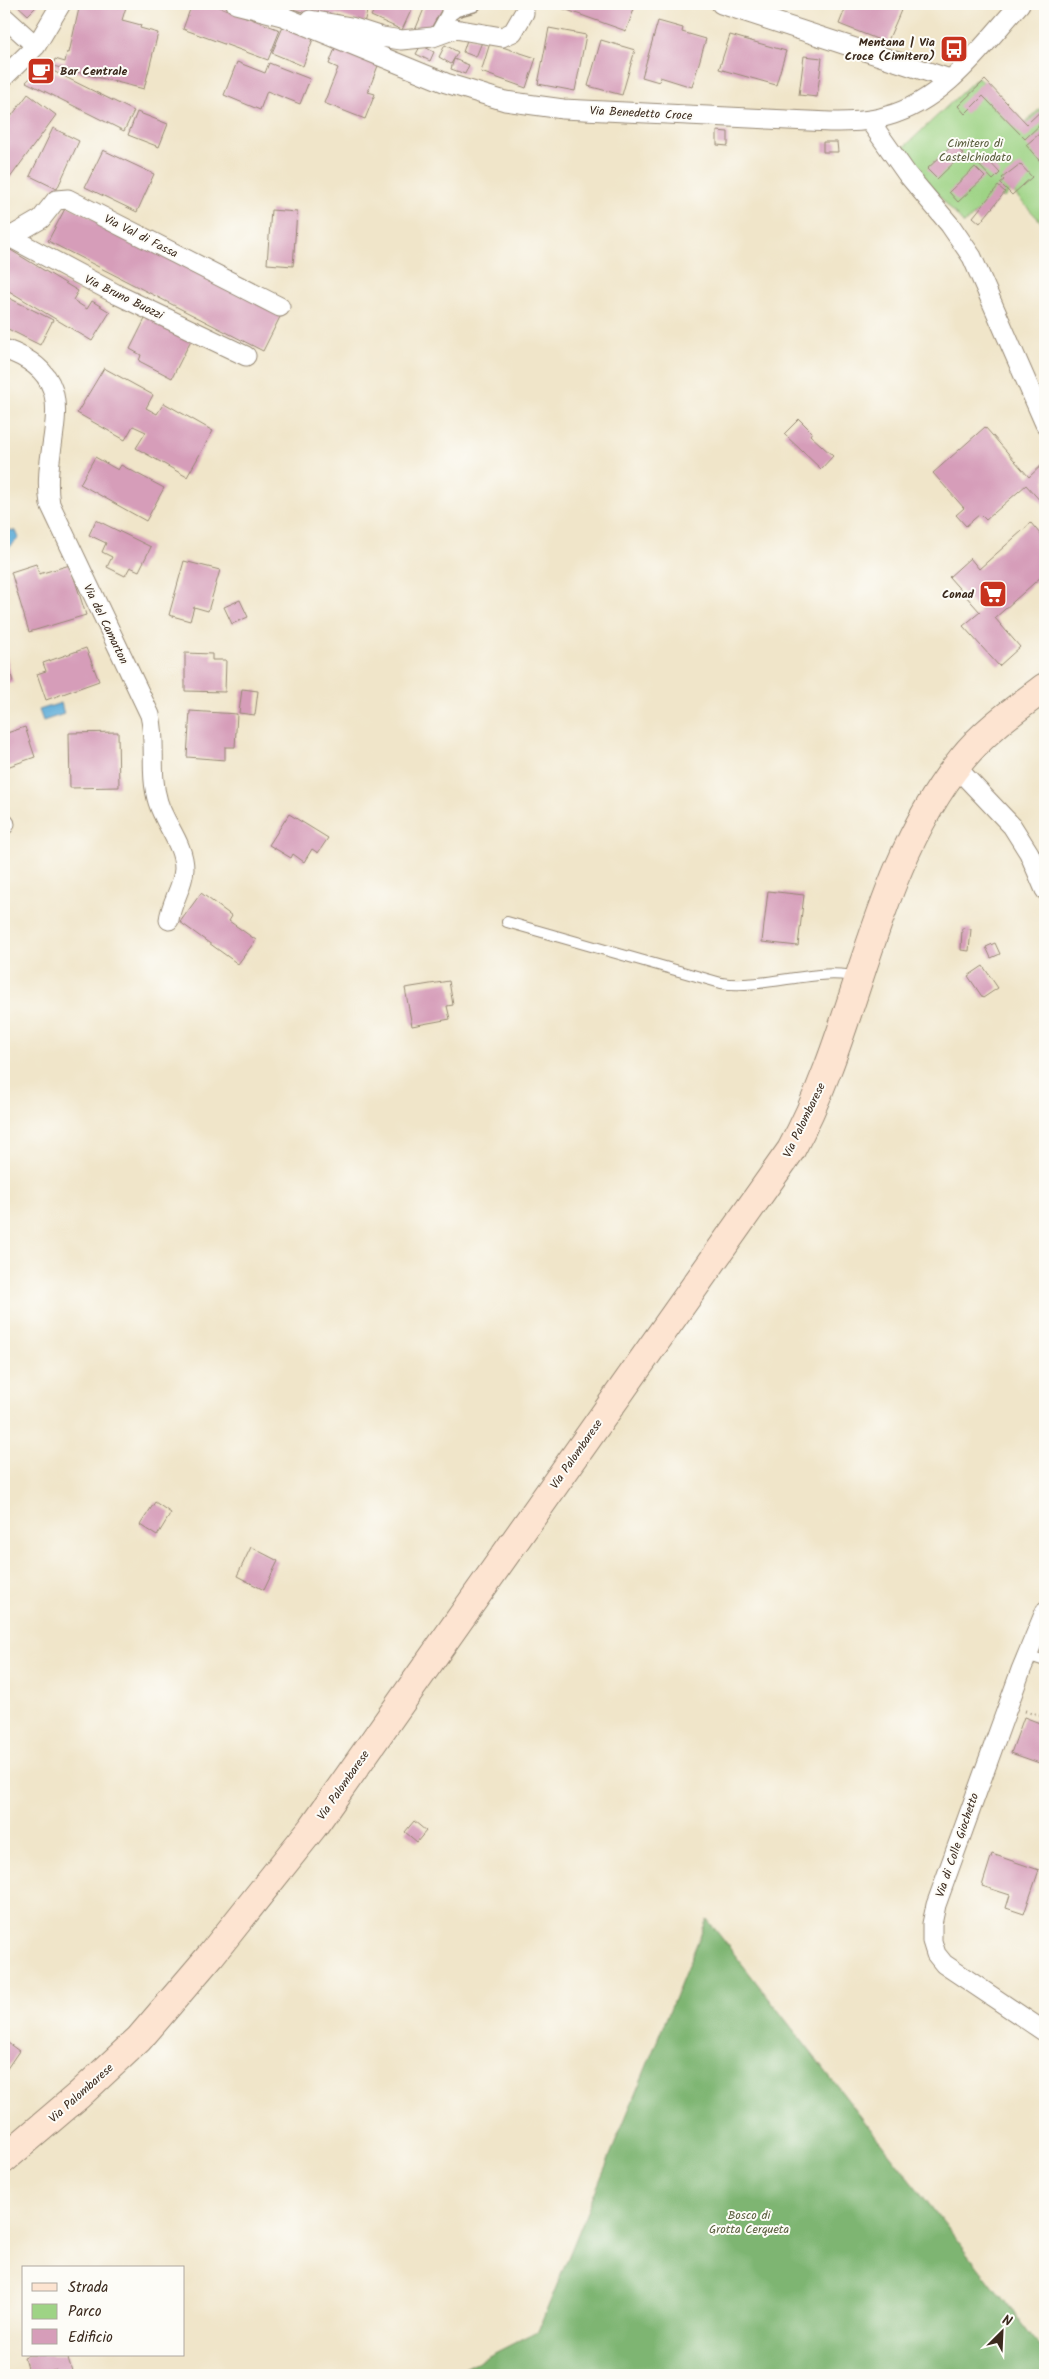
<svg xmlns="http://www.w3.org/2000/svg" width="1049" height="2379" font-family="Kalam,sans-serif">
  <style>
    .green { fill: #9ed385; stroke: #6c7e52 }
    .forest { fill: #7eb572; stroke: #5c7048 }
    .water { fill: #5eadd8; stroke: #4c6c7b }
    .building { fill: #d69db9 }
    .lines { fill: none; stroke-linecap: round; stroke-linejoin: round }
    .service-casing { stroke: #968874; stroke-width: 12 }
    .pedestrian-casing { stroke: #968874; stroke-width: 18 }
    .minor-casing { stroke: #968874; stroke-width: 21 }
    .secondary-casing { stroke: #968874; stroke-width: 30 }
    .path { stroke: #968874; stroke-width: 3; stroke-dasharray: 1 4; stroke-linecap: butt }
    .service { stroke: #fff; stroke-width: 10 }
    .pedestrian { stroke: #fff; stroke-width: 15 }
    .minor { stroke: #fff; stroke-width: 19 }
    .secondary { stroke: #fde4d1; stroke-width: 28 }
    .labels { text-anchor: middle; stroke-width: 4; stroke-linejoin: round; paint-order: stroke }
    .poi-label { font-size: 12px; font-weight: bold; fill: #3b2a1e; stroke: #fdfcf7; text-anchor: end }
    .street-label { font-size: 12px; fill: #3b2a1e; stroke: #fdfcf7 }
    .park-label { font-size: 12px; fill: #595d3d; stroke: #fdfcf7 }
  </style>
  <rect width="100%" height="100%" fill="#fdfcf7"/>
  <filter id="ink" filterUnits="userSpaceOnUse"><feTurbulence type="fractalNoise" baseFrequency=".02" numOctaves="2"/><feDisplacementMap in="SourceGraphic" scale="10" xChannelSelector="R" yChannelSelector="G"/><feConvolveMatrix kernelMatrix="1 2 1 2 8 2 1 2 1" color-interpolation-filters="sRGB"/></filter>
  <filter id="wash" filterUnits="userSpaceOnUse"><feTurbulence type="fractalNoise" baseFrequency=".0096" numOctaves="4" result="noise"/><feDisplacementMap in="SourceGraphic" scale="20" xChannelSelector="R" yChannelSelector="G"/><feGaussianBlur stdDeviation="1.12" result="paint"/><feColorMatrix in="noise" values="0 0 0 0 0 0 0 0 0 0 0 0 0 0 0 0 0 1.4 0 .05"/><feComposite in="paint" operator="in"/></filter>
  <g filter="url(#wash)">
    <rect width="100%" height="100%" fill="#f0e5c9"/>
    <path class="green" d="M978,77L1022,126L1045,104V226L1011,190L1004,198L999,193L964,224L900,151Z"/>
    <path class="forest" d="M707,1919L1045,2353V2375H451L538,2331Z"/>
    <path class="water" d="M9,530L16,531L19,538L8,549V556L4,561V534Z
      M61,703L64,714L43,721L39,710Z"/>
    <g id="blocks">
      <path class="building" d="M16,4H39L28,15Z
        M80,4H127L122,20L141,25L140,28L158,33L144,89L53,66L55,59L65,62L67,52L69,53Z
        M192,4H212L280,30L268,60L183,29Z
        M291,4H369L364,23L336,14L334,21L289,8Z
        M377,4H414L402,30L371,16Z
        M426,4H445L433,35L416,28Z
        M550,4H636L626,31Z
        M758,4H770L769,7Z
        M847,4H891L902,8L887,43L839,24Z
        M658,21L683,28L682,32L706,39L692,87L660,77L659,82L642,77Z
        M283,27L313,39L303,66L272,53Z
        M549,28L586,35L575,91L538,84Z
        M730,35L786,51L776,85L719,69Z
        M468,37L482,42L476,57L463,52Z
        M601,40L635,50L622,95L588,86Z
        M490,43L536,58L526,88L481,72Z
        M421,45L434,52L430,61L416,54Z
        M445,45L458,52L451,64L439,57Z
        M336,46L379,63L368,92L375,94L365,119L324,103L338,68L329,64Z
        M804,56L822,58L817,97L799,95Z
        M454,59L469,65L465,74L451,69Z
        M237,62L265,73L269,63L310,79L300,104L267,91L260,110L224,95Z
        M43,66L134,111L124,131L26,82Z
        M985,80L1027,124L1045,107V120L1025,139L983,96L965,114L958,106Z
        M28,94L56,115L4,186V126Z
        M137,112L168,124L159,147L128,135Z
        M53,128L79,141L57,189L30,176Z
        M1045,129V167L1026,145Z
        M717,131L728,132V146L717,145Z
        M823,142H837L838,152H823Z
        M954,144L963,154L937,179L927,169Z
        M103,150L154,174L137,212L85,187Z
        M986,158L1000,173L993,180L979,165Z
        M1020,164L1032,177L1012,195L1000,183L1004,180L1002,178Z
        M975,167L985,177L958,202L949,192Z
        M998,186L1005,192L980,223L973,217Z
        M67,205L281,315L263,351L48,241Z
        M271,210L297,212L293,266L267,264Z
        M4,246L78,291L73,300L87,309L92,301L110,312L92,341L4,288Z
        M7,297L53,320L40,345L4,327V303Z
        M147,315L192,338L172,378L139,361L141,355L130,349Z
        M104,368L153,395L146,408L157,414L164,403L213,431L187,477L136,448L146,432L133,426L125,440L77,413Z
        M799,419L812,432L810,435L833,456L821,469L784,434Z
        M985,427L1029,477L1044,463L1045,465V502L1043,504L1026,485L986,520L980,514L966,526L956,515L964,508L933,473Z
        M95,457L118,470L121,465L164,488L146,521L80,484Z
        M96,520L151,547L139,571L130,567L125,576L107,567L112,557L102,552L106,543L89,535Z
        M1031,523L1045,540V567L1040,572L1043,575L995,618L1020,647L999,666L963,626L980,612L949,577L970,558L979,569Z
        M184,561L220,570L208,611L194,607L190,621L169,615Z
        M36,564L39,574L70,565L86,615L29,632L11,572Z
        M240,600L248,617L232,624L224,607Z
        M4,647L13,682L4,684Z
        M86,648L99,681L46,700L37,674L46,671L43,663Z
        M185,653L212,654V660H226L225,692L185,691Z
        M242,689L258,691L255,715L239,713Z
        M190,711L237,714L235,747H225V760L187,757Z
        M25,727L35,757L4,768V734Z
        M118,732L119,787L70,788L69,733Z
        M289,814L328,838L318,853L312,849L304,862L293,854L291,858L269,845Z
        M768,891L804,895L798,946L762,942Z
        M201,893L232,916L229,921L256,940L238,964L180,922Z
        M962,928L971,929L969,951L961,950Z
        M995,943L1000,954L991,958L986,947Z
        M983,966L998,988L983,998L968,976Z
        M449,981L453,1005L447,1006L450,1019L412,1026L405,988Z
        M155,1502L171,1513L157,1536L140,1525Z
        M251,1547L278,1561L264,1590L237,1576Z
        M1024,1717L1045,1725V1765L1011,1753Z
        M414,1821L426,1831L417,1842L405,1832Z
        M992,1854L1039,1870L1024,1914L1006,1908L1010,1895L982,1886Z
        M4,2040L19,2051L4,2073Z
        M29,2355H67L72,2371L58,2375L56,2370L38,2375H29L24,2357Z"/>
    </g>
  </g>
  <g filter="url(#ink)">
    <use href="#blocks" fill-opacity="0" stroke="#968874" stroke-width="1"/>
    <g class="lines">
      <defs>
        <path id="service" d="M507,922L721,983C763,990 824,965 859,978
          M1027,1655L1045,1661"/>
        <path id="pedestrian" d="M437,35L451,10L473,4"/>
        <path id="minor" d="M236,4L282,16L446,83L505,101L563,109L830,122C849,122 869,122 887,116C944,101 983,45 1020,4
          M721,4L950,79
          M451,10V4
          M4,17L36,46
          M310,20L351,27L382,37L401,40L433,37L455,29L502,37L513,32L524,13
          M4,77L36,46L61,4
          M869,120L907,174L950,225L972,257L1045,424
          M4,234L118,295L246,356
          M10,237L41,219L56,200L68,199L280,307
          M4,349C91,379 39,440 50,504L150,715C157,744 149,773 158,802C165,825 184,844 184,869C183,888 171,902 169,920
          M956,767L1012,826L1029,853L1045,890
          M4,825L5,824
          M1045,1612L1021,1670L936,1905L932,1924V1941L936,1954L944,1964L1045,2032"/>
        <path id="secondary" d="M4,2159L79,2095L139,2039L211,1955L313,1827L791,1150C860,1024 871,873 962,759C985,730 1016,709 1045,687"/>
      </defs>
      <use href="#service" class="service-casing"/>
      <use href="#pedestrian" class="pedestrian-casing"/>
      <use href="#minor" class="minor-casing"/>
      <use href="#secondary" class="secondary-casing"/>
      <path class="path" d="M1025,1711L1045,1717"/>
      <use href="#service" class="service"/>
      <use href="#pedestrian" class="pedestrian"/>
      <use href="#minor" class="minor"/>
      <use href="#secondary" class="secondary"/>
    </g>
  </g>
  <defs>
    <symbol id="bus-square" viewBox="-11 -11 22 22"><rect x="-9" y="-9" width="18" height="18" rx="4" fill="#c8321e" stroke="#fdfcf7"/><path d="M-5-6H5V4H4V6H2V4H-2V6H-4V4H-5ZM-3.5-4V0h7V-4ZM-3.5 1.2v1.5H-2V1.2ZM2 1.2v1.5H3.5V1.2Z" fill="#fff"/></symbol>
    <symbol id="cafe-square" viewBox="-11 -11 22 22"><rect x="-9" y="-9" width="18" height="18" rx="4" fill="#c8321e" stroke="#fdfcf7"/><path d="M-5.5-4.5H6V0H3Q3 3.5 0 3.5H-2.5Q-5.5 3.5-5.5 0ZM3-3.2v2h1.7v-2ZM-6 4.5H4V6H-6Z" fill="#fff"/></symbol>
    <symbol id="supermarket-square" viewBox="-11 -11 22 22"><rect x="-9" y="-9" width="18" height="18" rx="4" fill="#c8321e" stroke="#fdfcf7"/><path d="M-6-5.5h2.5l.6 2H6L4.5 2H-2.5L-4.4-4H-6ZM-1.5 3.2a1.3 1.3 0 1 0 .1 0ZM3 3.2a1.3 1.3 0 1 0 .1 0Z" fill="#fff"/></symbol>
  </defs>
  <g fill-rule="evenodd">
    <use href="#bus-square" x="938" y="33" width="32" height="32"/>
    <use href="#cafe-square" x="25" y="55" width="32" height="32"/>
    <use href="#supermarket-square" x="977" y="578" width="32" height="32"/>
  </g>
  <g class="labels">
    <g class="poi-label">
      <text x="935" y="46">Mentana | Via<tspan x="935" dy="14">Croce (Cimitero)</tspan></text>
      <text x="60" y="75" text-anchor="start">Bar Centrale</text>
      <text x="974" y="598">Conad</text>
    </g>
    <g class="street-label">
      <text transform="translate(641 113) rotate(3)" y="4">Via Benedetto Croce</text>
      <text transform="translate(141 236) rotate(27)" y="4">Via Val di Fassa</text>
      <text transform="translate(124 297) rotate(26)" y="4">Via Bruno Buozzi</text>
      <text transform="translate(106 624) rotate(64)" y="4">Via del Camarton</text>
      <text transform="translate(804 1120) rotate(-64)" y="4">Via Palombarese</text>
      <text transform="translate(576 1454) rotate(-55)" y="4">Via Palombarese</text>
      <text transform="translate(343 1785) rotate(-55)" y="4">Via Palombarese</text>
      <text transform="translate(957 1845) rotate(-71)" y="4">Via di Colle Giochetto</text>
      <text transform="translate(81 2093) rotate(-42)" y="4">Via Palombarese</text>
    </g>
    <g class="park-label">
      <text x="975" y="147">Cimitero di<tspan x="975" dy="14">Castelchiodato</tspan></text>
      <text x="749" y="2219">Bosco di<tspan x="749" dy="14">Grotta Cerqueta</tspan></text>
    </g>
  </g>
  <rect width="1049" height="2379" fill="none" stroke="#fdfcf7" stroke-width="20"/>
  <rect x="22" y="2266" width="162" height="90" fill="#fdfcf7" stroke="#afa8a0"/>
  <rect x="32" y="2283" width="25" height="8" fill="#fde4d1" stroke="#afa8a0"/>
  <text x="68" y="2292" font-size="15" fill="#3b2a1e">Strada</text>
  <rect x="32" y="2304" width="25" height="15" fill="#9ed385" stroke="#afa8a0"/>
  <text x="68" y="2316" font-size="15" fill="#3b2a1e">Parco</text>
  <rect x="32" y="2329" width="25" height="15" fill="#d69db9" stroke="#afa8a0"/>
  <text x="68" y="2342" font-size="15" fill="#3b2a1e">Edificio</text>
  <g transform="translate(1002 2332) rotate(24)" stroke="#fdfcf7" stroke-width="4" paint-order="stroke">
  <path d="M0-4L9 19L0 12L-9 19Z" fill="#3b2a1e"/>
  <text y="-8" font-size="14" font-weight="bold" text-anchor="middle" fill="#3b2a1e">N</text>
  </g>
</svg>
